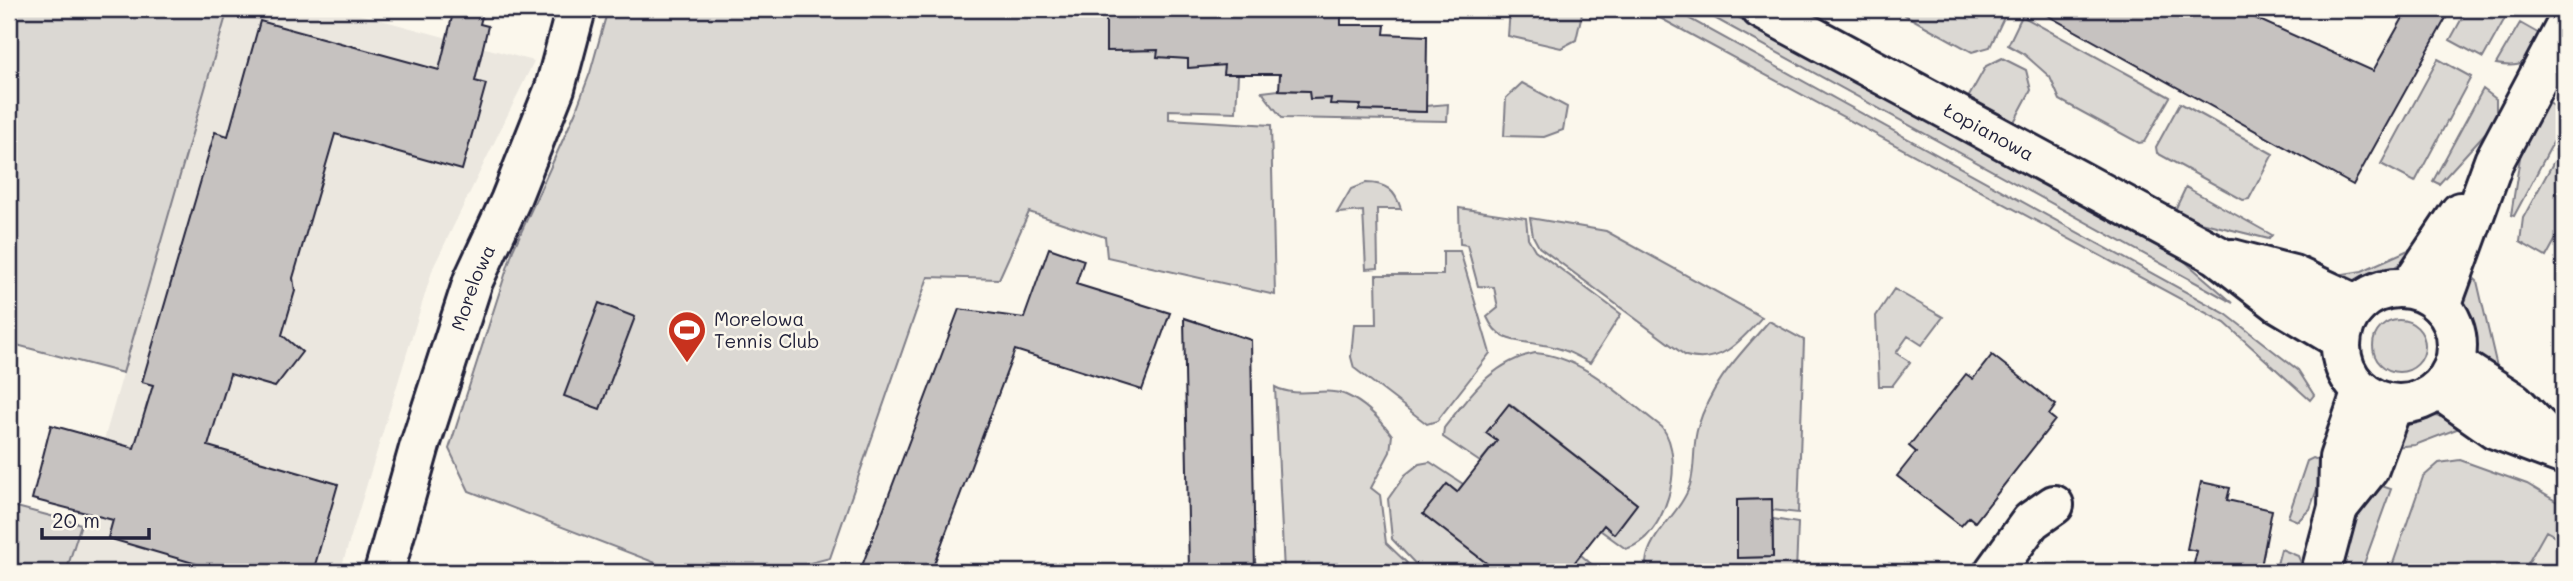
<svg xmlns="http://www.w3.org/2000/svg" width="2573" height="581" font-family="Mali,sans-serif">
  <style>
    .built { fill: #ebe7df }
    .green { fill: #dbd8d3; stroke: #7e7d87; stroke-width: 2 }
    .building { fill: #c6c2c0; stroke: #22223b; stroke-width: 2 }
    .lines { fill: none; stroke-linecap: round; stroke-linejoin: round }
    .minor-casing { stroke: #22223b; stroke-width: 44 }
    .minor { stroke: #fbf7ec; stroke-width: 38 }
    .labels { text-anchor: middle; stroke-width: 5; stroke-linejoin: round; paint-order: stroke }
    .street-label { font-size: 19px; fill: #22223b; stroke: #fbf7ec }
    .poi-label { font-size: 19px; fill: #22223b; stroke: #fbf7ec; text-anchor: start }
  </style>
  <rect width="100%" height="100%" fill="#fbf7ec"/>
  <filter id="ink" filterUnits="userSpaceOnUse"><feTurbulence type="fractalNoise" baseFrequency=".0143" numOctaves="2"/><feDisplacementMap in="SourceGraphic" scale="14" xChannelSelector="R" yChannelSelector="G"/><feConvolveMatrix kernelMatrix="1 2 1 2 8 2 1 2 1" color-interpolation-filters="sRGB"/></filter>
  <g filter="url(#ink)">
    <path class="built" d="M228,9H340L534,61L433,268L340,572H66Z
      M2527,484L2564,506V572H2492Z"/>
    <path class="green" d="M9,9H228L123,373L9,343Z
      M608,9H1106V51L1158,50L1188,59L1189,68L1224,65V74H1238L1236,112L1169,110V119L1271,125L1275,295L1107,257L1105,237L1029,212L999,279L928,277L830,558L806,564L803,572H679L469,491L449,449L513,250L575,113L590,73Z
      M1510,9H1583L1576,40L1561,48L1508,36Z
      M1636,9H1672L2226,314L2298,370L2314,395L2310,400L2225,323L1662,19Z
      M1698,9H1723L2182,259L2233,303Z
      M1894,9H2008L1990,47L1972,52Z
      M2467,9H2514L2504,20L2483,58L2450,40Z
      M2022,16L2170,97L2144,142L2139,143L2060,100L2050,77L2024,54L2008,45Z
      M2520,23L2543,36C2529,59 2527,70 2496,64Z
      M2002,58L2026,70L2031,90L2014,122L1968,98L1986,66Z
      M2438,59L2471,77L2415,182L2381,164Z
      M1522,83L1567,107L1563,130L1544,137L1504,136L1506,98Z
      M2483,89L2496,99V121L2439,184L2433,181Z
      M1279,90L1309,91L1311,99L1331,98L1361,105L1360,110L1426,112V106L1448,104L1447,121L1282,118L1262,92Z
      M2180,103L2273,154L2249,199L2243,200L2157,153L2156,147Z
      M2549,103L2564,112V122L2514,216L2511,215L2521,151L2544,106Z
      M2564,143V224L2546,257L2520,242L2523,218Z
      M1366,183C1386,183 1395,190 1401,209H1377L1378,268L1366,269L1363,211L1337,213L1351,189Z
      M2186,187L2272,235L2269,239L2192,220L2175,210Z
      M1459,208L1526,218L1528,238L1535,250L1621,314L1590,363C1575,355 1561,347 1543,345C1518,340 1499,344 1487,317L1498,308L1494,287L1478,286L1467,245L1460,244Z
      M1530,218L1606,231L1762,317C1741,341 1720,366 1686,356L1539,247L1533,236Z
      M2415,247C2396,274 2362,287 2331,276L2362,271Z
      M1443,251H1460L1490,353L1437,421L1427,424L1354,368L1351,357L1354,324H1377L1376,275H1443Z
      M2468,273L2477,281L2497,367L2495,374L2477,359L2473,350L2463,304Z
      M1894,289L1943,317L1922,345L1908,336L1896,353L1910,362L1892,386H1879L1876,316Z
      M2373 346a26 26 0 1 1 52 0a26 26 0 1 1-52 0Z
      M1769,321L1804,340L1798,513L1772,510L1771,499L1737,500V558L1773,557V519L1798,523L1796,572H1658L1646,563C1648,535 1681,513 1690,485C1696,466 1692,445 1698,427C1712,381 1739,356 1769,321Z
      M1535,353C1583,356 1624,399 1662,427C1687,461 1666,538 1626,549L1600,530L1604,525L1615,533L1637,504L1510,404L1487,433L1497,441L1480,462L1443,437L1444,428C1470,395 1492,362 1535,353Z
      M1275,387C1298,399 1326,386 1346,395C1364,403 1380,419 1392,435L1390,452L1371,488L1380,495L1386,543L1407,563L1402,568L1406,572H1284Z
      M2435,416L2449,418L2462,427L2415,445L2392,447C2401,426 2413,418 2435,416Z
      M2313,458L2326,463L2310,509L2298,521L2288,517L2307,461Z
      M2460,460L2527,484L2564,506V541L2546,531L2523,572H2390L2423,477L2439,463Z
      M1430,462L1463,484L1457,492L1447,484L1424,514L1498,572H1423L1392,539L1388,499L1405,475L1419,464Z
      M2373,483L2391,489L2361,572H2339L2352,529Z
      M9,505L81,524L66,572H9Z
      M2281,549L2298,556L2302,565L2300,572H2275Z
      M1581,555L1598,570V572H1567Z"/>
    <path class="building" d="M454,9H484L480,24L488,26L475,81L486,84L462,170L335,134L293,278L295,291L282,335L302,352L275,387L230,374L208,446L338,484L313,572H224L108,538L113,520L32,499L51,425L134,448L153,385L142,382L215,132L228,136L260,21L439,70Z
      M1106,9H1298L1341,14V25H1385L1384,34L1427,36L1426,112L1359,110L1361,105L1330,104L1331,98L1310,99L1309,91L1279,90L1280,74H1223L1224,65L1188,68V59L1157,57L1158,50L1106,51Z
      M2036,9H2235L2373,71L2408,9H2451L2353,185Z
      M1049,248L1084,260L1076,284L1170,313L1142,390L1015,350L931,572H878L862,566L959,309L1024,318Z
      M599,303L635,317L600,409L564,396Z
      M1184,318L1251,340L1255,572H1189Z
      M1992,355L2056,405L2049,415L2055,420L1975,522L1969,517L1961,526L1897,476L1916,452L1909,446L1966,374L1973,379Z
      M1509,404L1637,504L1614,534L1604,525L1567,572H1498L1423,514L1447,484L1457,492L1497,441L1486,433Z
      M2201,482L2230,488L2227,500L2272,510L2260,572H2192L2197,551L2187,549Z
      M1772,499L1773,557L1737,558V500Z"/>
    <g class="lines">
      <defs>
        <g id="minor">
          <path id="s1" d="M1761,9L2217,255L2279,303L2341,340"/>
          <path d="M2232,259L2293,275L2358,305"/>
          <path d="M2409,288L2460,212"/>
          <circle cx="2399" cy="346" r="58"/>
          <path d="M2441,306L2494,161L2564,29"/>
          <path d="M2455,364L2514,402L2558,447"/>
          <path d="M2438,389L2495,429L2564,455"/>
          <path d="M2338,508L2369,469L2393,404"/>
          <path id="s2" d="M384,572L420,445L473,281L510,201L555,88L576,9"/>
          <path d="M1994,572L2031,521L2054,505"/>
          <path d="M2321,572L2338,508L2339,458L2362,391"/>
        </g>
      </defs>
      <use href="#minor" class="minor-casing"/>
      <use href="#minor" class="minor"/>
    </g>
  </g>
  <defs>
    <symbol id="stadium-pin" viewBox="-11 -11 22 30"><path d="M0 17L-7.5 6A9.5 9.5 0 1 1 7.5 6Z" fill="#c8321e" stroke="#fbf7ec"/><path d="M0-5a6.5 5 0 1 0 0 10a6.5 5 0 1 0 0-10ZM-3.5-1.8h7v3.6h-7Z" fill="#fff"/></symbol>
  </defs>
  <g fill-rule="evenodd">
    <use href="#stadium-pin" x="665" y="308" width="44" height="60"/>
  </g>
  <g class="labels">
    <g class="street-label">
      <text dy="7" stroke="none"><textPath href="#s1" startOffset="259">Łopianowa</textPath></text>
      <text dy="7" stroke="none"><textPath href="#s2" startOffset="298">Morelowa</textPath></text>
    </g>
    <g class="poi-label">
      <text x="714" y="326">Morelowa<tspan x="714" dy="22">Tennis Club</tspan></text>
    </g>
  </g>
  <rect width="2573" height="581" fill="none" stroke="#fbf7ec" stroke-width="35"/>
  <rect x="18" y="18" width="2538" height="546" fill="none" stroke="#22223b" stroke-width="2.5" filter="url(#ink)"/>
  <path d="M42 528v10h107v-10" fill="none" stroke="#22223b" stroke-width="3.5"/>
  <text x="52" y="528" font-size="21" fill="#22223b" stroke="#fbf7ec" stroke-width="5" paint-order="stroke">20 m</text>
</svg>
